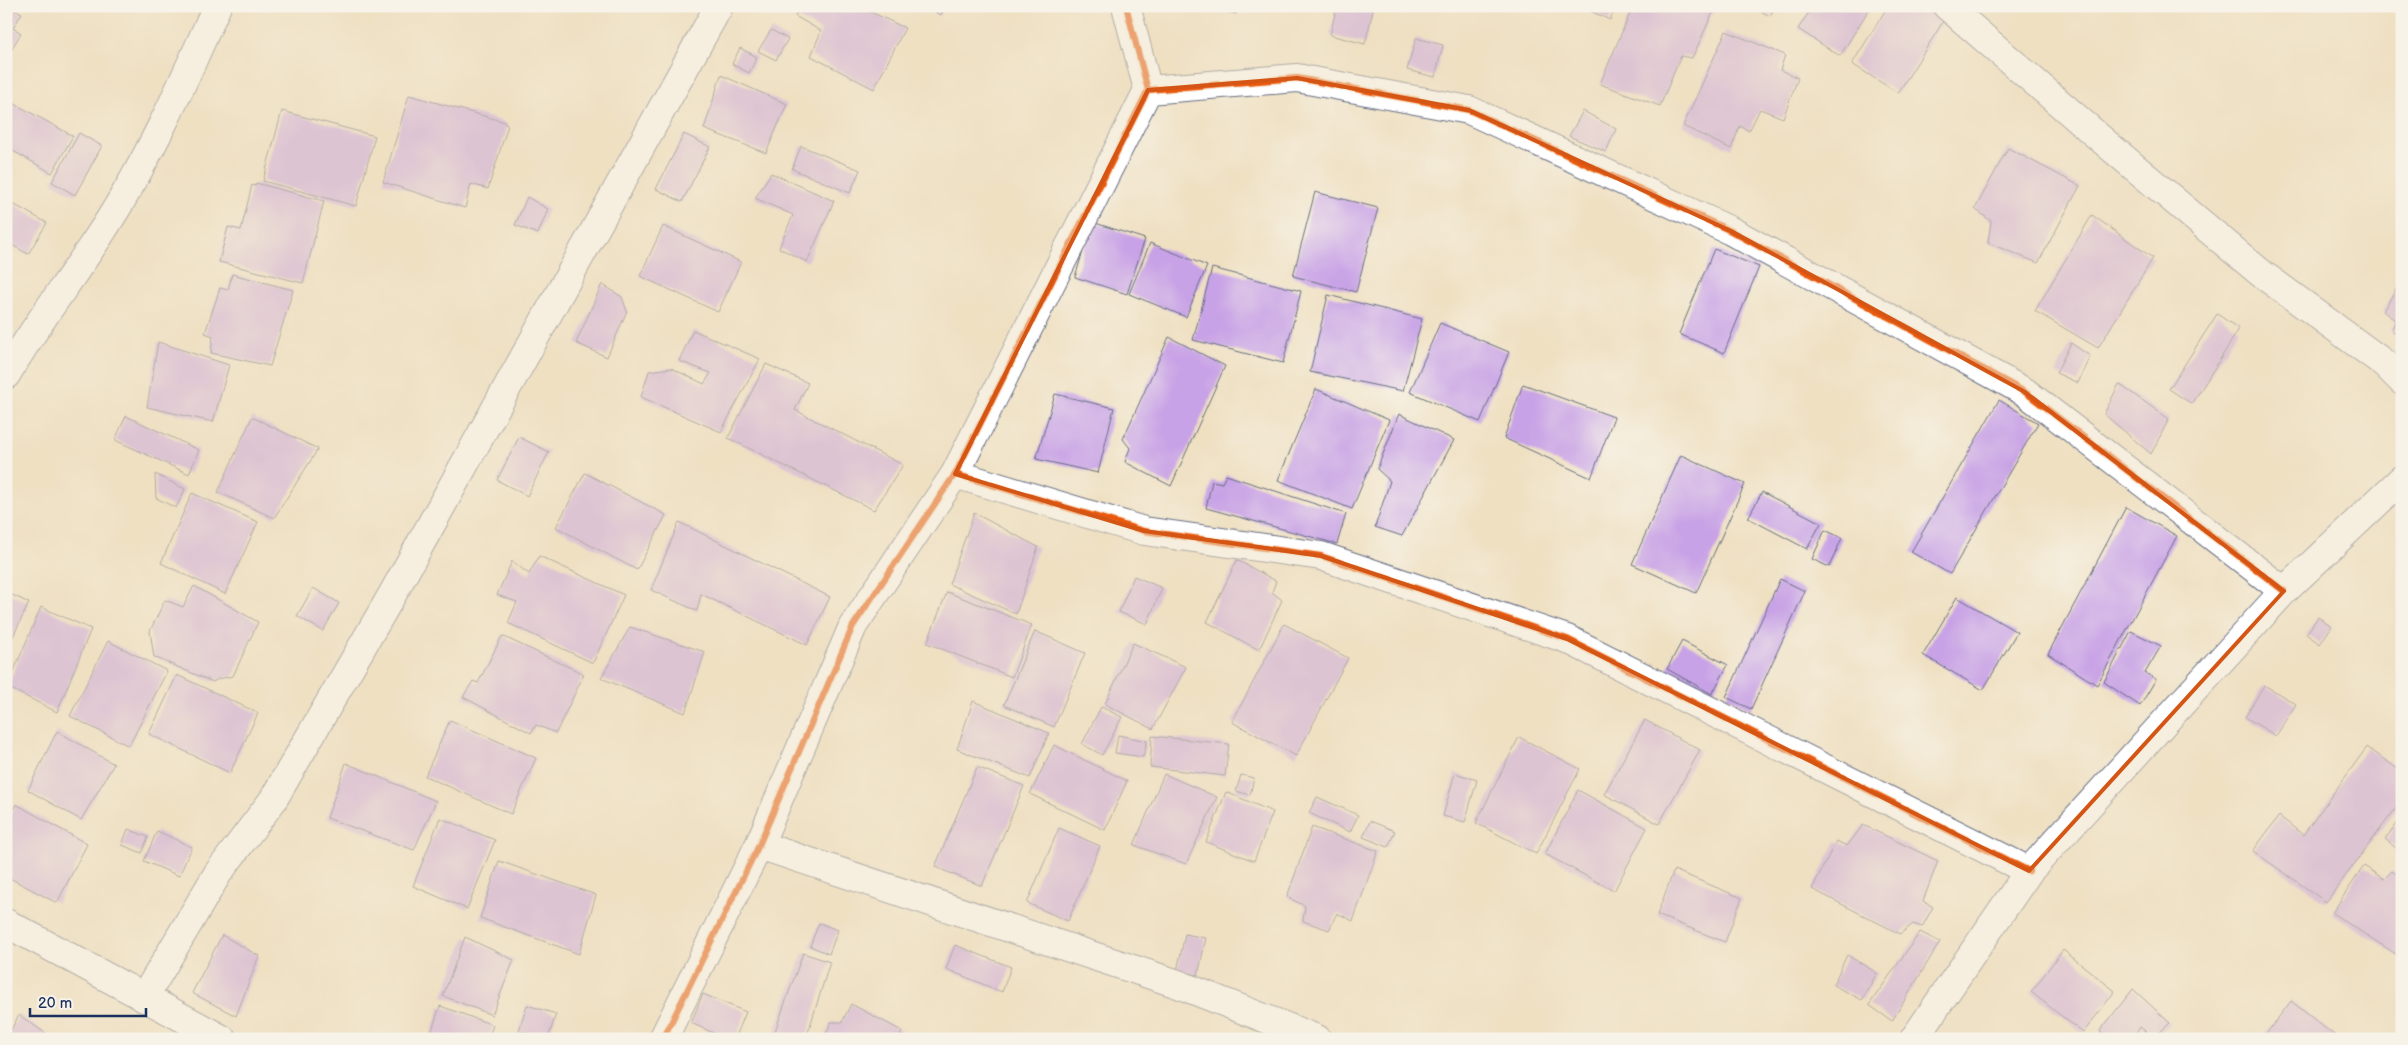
<svg xmlns="http://www.w3.org/2000/svg" width="2408" height="1045" font-family="'Balsamiq Sans',sans-serif">
  <style>
    .building { fill: #c8a2e6 }
    .lines { fill: none; stroke-linecap: round; stroke-linejoin: round }
    .minor-casing { stroke: #656d81; stroke-width: 30 }
    .minor { stroke: #fff; stroke-width: 28 }
    .cycleway-casing { stroke: #f7f3e8; stroke-width: 9 }
    .cycleway { stroke: #e8590c; stroke-width: 6 }
    .marked { fill: none; stroke: #d45514; stroke-width: 4; stroke-linejoin: round }
  </style>
  <rect width="100%" height="100%" fill="#f7f3e8"/>
  <filter id="ink" filterUnits="userSpaceOnUse"><feTurbulence type="fractalNoise" baseFrequency=".02" numOctaves="2"/><feDisplacementMap in="SourceGraphic" scale="10" xChannelSelector="R" yChannelSelector="G"/><feConvolveMatrix kernelMatrix="1 2 1 2 8 2 1 2 1" color-interpolation-filters="sRGB"/></filter>
  <filter id="wash" filterUnits="userSpaceOnUse"><feTurbulence type="fractalNoise" baseFrequency=".0096" numOctaves="4" result="noise"/><feDisplacementMap in="SourceGraphic" scale="20" xChannelSelector="R" yChannelSelector="G"/><feGaussianBlur stdDeviation="1.12" result="paint"/><feColorMatrix in="noise" values="0 0 0 0 0 0 0 0 0 0 0 0 0 0 0 0 0 1.4 0 .05"/><feComposite in="paint" operator="in"/></filter>
  <g filter="url(#wash)">
    <rect width="100%" height="100%" fill="#efe0c2"/>
    <g id="blocks">
      <path class="building" d="M6,6L22,13L13,28L21,33L6,59Z
        M355,6H393L389,9L371,10Z
        M800,6H858L905,28L874,89L811,56L821,31L795,16Z
        M922,6H945L941,15Z
        M1207,6H1238L1236,14Z
        M1337,6H1374L1365,44L1330,35Z
        M1589,6H1616L1610,20L1588,10Z
        M1633,6L1715,8L1692,58L1681,56L1660,106L1600,84Z
        M1750,6H1775L1770,16Z
        M1813,6H1871L1840,56L1798,29Z
        M1888,6H1930L1946,17L1898,93L1852,64Z
        M771,30L788,39L776,60L758,51Z
        M1726,31L1785,55L1780,70L1798,78L1783,118L1760,109L1749,131L1740,126L1731,149L1683,126Z
        M1416,38L1443,45L1435,77L1407,70Z
        M740,48L757,57L749,73L732,64Z
        M721,75L787,104L766,153L704,129Z
        M409,95L505,122V124L508,125L488,189L471,184L465,208L383,182Z
        M6,99L73,136L52,173L6,147Z
        M282,111L375,136L356,206L263,181Z
        M1583,111L1616,129L1606,152L1569,136Z
        M79,133L102,146L75,195L52,182Z
        M684,134L710,147L682,202L656,189Z
        M801,146L860,170L850,193L792,169Z
        M2008,148L2080,186L2038,263L1988,243L1991,221L1975,209Z
        M771,173L834,201L807,262L779,248L793,215L755,198Z
        M256,183L324,201L303,283L219,262L228,227L241,230L252,185L255,186Z
        M1315,192L1378,208L1356,292L1293,276Z
        M527,197L548,209L538,234L515,225Z
        M6,200L47,223L28,254L6,242Z
        M2092,215L2153,258L2098,348L2035,311Z
        M1092,222L1145,239L1127,294L1075,277Z
        M663,226L741,262L718,312L640,276Z
        M1150,243L1207,266L1186,317L1129,294Z
        M1714,249L1759,267L1724,353L1679,334Z
        M1212,268L1301,291L1283,363L1193,340Z
        M232,274L293,290L270,366L211,353L213,336L205,333L220,288L228,290Z
        M2402,279V337L2391,330L2396,321L2383,311Z
        M602,284L622,297L627,311L607,357L576,343Z
        M1328,295L1422,319L1403,391L1310,372Z
        M2217,314L2239,329L2192,404L2169,389Z
        M1440,323L1509,352L1480,422L1410,392Z
        M693,330L760,359L721,432L641,397L649,371L671,368L704,384L711,373L679,361Z
        M1169,337L1225,366L1171,486L1125,462L1130,448L1123,439Z
        M158,342L229,365L213,422L147,407Z
        M2071,343L2090,356L2078,383L2056,373Z
        M766,364L808,383L795,410L903,465L874,510L728,438Z
        M1523,384L1614,417L1591,478L1504,438Z
        M2119,384L2169,419L2151,454L2104,414Z
        M1316,389L1389,420L1352,509L1278,480Z
        M1055,394L1114,408L1098,473L1036,459Z
        M1999,400L2038,423L1950,574L1911,552Z
        M1399,414L1454,440L1402,536L1375,527L1390,481L1377,469Z
        M126,416L199,450L189,474L115,440Z
        M252,417L318,449L274,518L218,492Z
        M519,437L549,452L527,496L497,480Z
        M1681,455L1745,484L1696,593L1632,564Z
        M585,473L666,515L637,570L556,527Z
        M155,474L185,489L176,508L156,498Z
        M1226,475L1346,514L1337,544L1206,508L1212,481L1222,483Z
        M1762,492L1821,523L1807,549L1748,518Z
        M192,493L258,522L225,594L161,563Z
        M2126,507L2177,536L2097,685L2048,654Z
        M974,513L1038,547L1016,614L949,584Z
        M679,522L830,597L807,645L701,594L697,611L651,590Z
        M1825,530L1842,538L1829,567L1812,559Z
        M539,556L624,595L593,663L508,623L517,602L497,595L512,561L529,574Z
        M1237,560L1276,581L1272,592L1282,600L1259,650L1207,622Z
        M1134,576L1162,588L1147,624L1119,612Z
        M1780,579L1805,591L1751,709L1726,697Z
        M194,586L258,622L233,676L218,679L213,682L154,657L150,631L165,600L183,607Z
        M313,588L339,603L323,631L297,616Z
        M6,592L29,603L6,651Z
        M947,592L1032,625L1012,677L927,643Z
        M1957,597L2017,632L1983,690L1923,655Z
        M41,607L91,629L57,712L7,687Z
        M2318,617L2332,626L2320,644L2306,634Z
        M1284,624L1348,658L1296,756L1232,722Z
        M630,627L705,652L685,713L601,678Z
        M1035,631L1085,653L1054,727L1004,705Z
        M2131,631L2161,646L2145,673L2156,679L2140,706L2104,682Z
        M502,636L584,674L556,733L536,725L531,733L463,697L473,681L478,683Z
        M108,641L167,671L129,746L70,716Z
        M1682,641L1728,665L1712,694L1667,669Z
        M1133,643L1186,667L1153,729L1105,704Z
        M177,675L258,713L230,773L149,734Z
        M2264,685L2296,704L2276,736L2245,717Z
        M973,701L1049,733L1030,778L957,749Z
        M1101,707L1122,717L1102,755L1082,744Z
        M450,720L536,758L511,814L425,776Z
        M1645,720L1700,750L1659,824L1604,794Z
        M57,731L114,764L81,820L28,790Z
        M1118,735L1147,741L1143,757L1115,753Z
        M1152,736L1229,744L1225,776L1150,767Z
        M1519,737L1580,769L1536,854L1476,823Z
        M1054,745L1127,781L1105,830L1030,794Z
        M2367,747L2402,772V800L2326,902L2253,851L2279,816L2303,835Z
        M346,763L436,801L414,850L327,818Z
        M977,767L1024,786L982,886L935,867Z
        M1455,773L1477,780L1465,822L1443,816Z
        M1164,774L1217,797L1186,864L1134,845Z
        M1241,775L1254,778L1250,795L1236,791Z
        M1578,790L1647,828L1614,891L1545,854Z
        M1226,792L1273,812L1254,861L1206,842Z
        M1317,797L1358,815L1350,832L1309,813Z
        M16,804L87,844L57,903L6,876V824Z
        M440,818L495,840L467,909L413,886Z
        M2402,818V853L2385,839Z
        M1370,821L1395,831L1388,847L1363,837Z
        M1863,825L1938,861L1923,901L1933,907L1922,927L1913,924L1900,934L1812,889L1836,841L1847,846Z
        M1312,827L1378,851L1353,921L1337,913L1329,930L1303,921L1305,906L1287,897Z
        M1059,828L1100,846L1068,921L1027,903Z
        M128,829L148,837L142,853L122,845Z
        M157,831L192,847L179,876L144,861Z
        M499,861L596,895L579,954L480,918Z
        M2364,866L2384,879L2392,871L2402,878V958L2332,913Z
        M1674,870L1742,898L1725,942L1657,915Z
        M819,923L838,930L829,954L810,946Z
        M1920,932L1940,942L1892,1021L1869,1005Z
        M1185,934L1206,938L1198,975L1177,971Z
        M222,935L259,956L236,1016L192,993Z
        M465,937L514,960L492,1015L443,996Z
        M955,945L1011,967L1002,992L946,969Z
        M2063,950L2115,991L2083,1033L2031,992Z
        M803,953L830,962L806,1039H784L774,1034Z
        M1847,955L1877,973L1862,1000L1833,985Z
        M2133,989L2170,1023L2154,1038L2140,1027L2131,1039H2106L2100,1031Z
        M703,994L746,1012L735,1039H727L691,1023Z
        M2291,1001L2339,1039H2262Z
        M851,1004L902,1031L899,1039H824L831,1022H842Z
        M527,1005L556,1014L548,1039L519,1031Z
        M440,1006L493,1025L488,1039H429Z
        M19,1015L54,1039H6Z"/>
    </g>
  </g>
  <g filter="url(#ink)">
    <use href="#blocks" fill-opacity="0" stroke="#656d81" stroke-width="1"/>
    <g class="lines">
      <defs>
        <path id="minor" d="M1947,6L2108,145L2262,274L2385,364L2402,381
          M1148,90L1297,78L1469,110L1731,231L2025,392L2284,591
          M6,375C34,327 68,283 99,236C147,164 182,85 217,6
          M955,474L1144,531L1321,556L1567,639L2029,871
          M759,845L1178,984L1317,1039
          M6,923L222,1039
          M144,998L218,873L273,800L392,595L719,6
          M663,1039L759,845L853,626L955,474L1148,90L1126,6
          M1914,1039L2029,871L2284,591L2402,479"/>
      </defs>
      <use href="#minor" class="minor-casing"/>
      <use href="#minor" class="minor"/>
      <defs>
        <path id="cycleway" d="M1148,90L1297,78L1469,110L1731,231L2025,392L2284,591
          M955,474L1144,531L1321,556L1567,639L2029,871
          M663,1039L759,845L853,626L955,474L1148,90L1126,6"/>
      </defs>
      <use href="#cycleway" class="cycleway-casing"/>
      <use href="#cycleway" class="cycleway"/>
    </g>
  </g>
  <path d="M0 0H2408V1045H0ZM1297,78L1469,110L1731,231L2025,392L2284,591L2029,871L1567,639L1321,556L1144,531L955,474L1148,90Z" fill="#efe0c2" fill-opacity=".55" fill-rule="evenodd"/>
  <path class="marked" d="M1297,78L1469,110L1731,231L2025,392L2284,591L2029,871L1567,639L1321,556L1144,531L955,474L1148,90Z"/>
  <rect width="2408" height="1045" fill="none" stroke="#f7f3e8" stroke-width="25"/>
  <path d="M30 1008v8h116v-8" fill="none" stroke="#1b2f5e" stroke-width="2.5"/>
  <text x="38" y="1008" font-size="15" fill="#1b2f5e" stroke="#f7f3e8" stroke-width="4" paint-order="stroke">20 m</text>
</svg>
